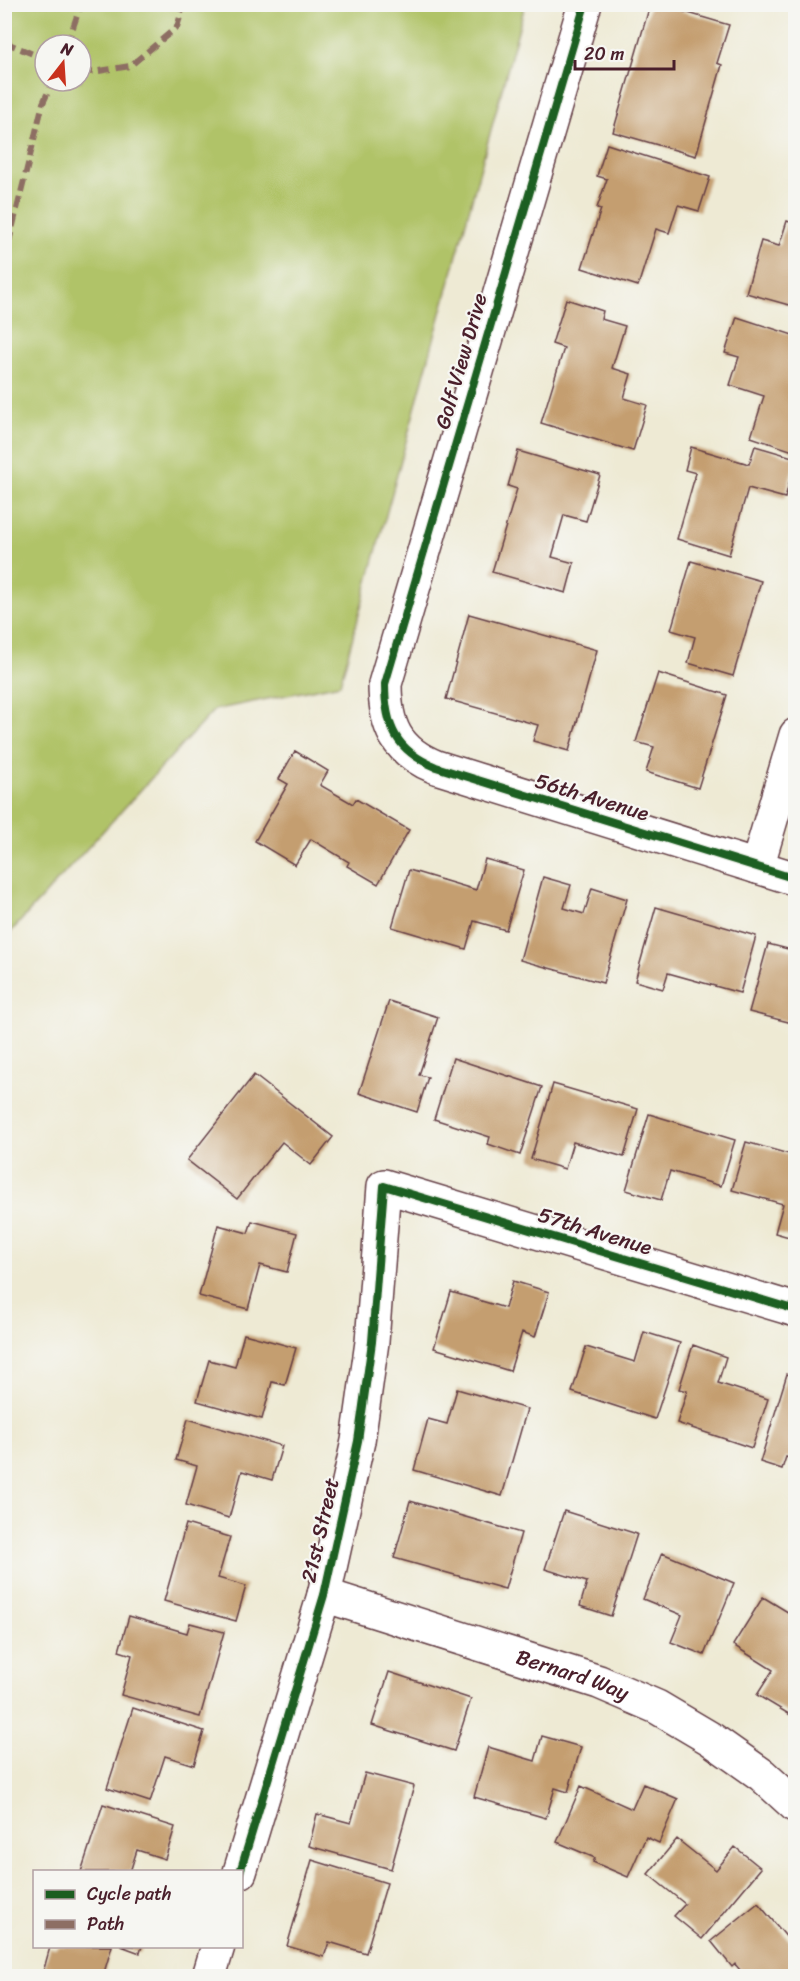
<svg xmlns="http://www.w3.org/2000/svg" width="800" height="1981" font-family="Sriracha,sans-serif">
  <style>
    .green { fill: #b0c367; stroke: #7d7149; stroke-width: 1.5; fill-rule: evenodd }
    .building { fill: #c49e6f }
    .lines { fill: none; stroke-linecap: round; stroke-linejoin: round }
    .street-casing { stroke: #633d44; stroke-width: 36 }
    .street { stroke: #fff; stroke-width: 33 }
    .quiet { stroke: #8d6e63; stroke-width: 6; stroke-dasharray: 12 6; stroke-linecap: butt }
    .cycleway-casing { stroke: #f6f6f2; stroke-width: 11 }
    .cycleway { stroke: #1b5e20; stroke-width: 8 }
    .labels { text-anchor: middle; stroke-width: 4.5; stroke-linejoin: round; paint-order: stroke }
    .street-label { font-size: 21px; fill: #4a1f2b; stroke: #f6f6f2 }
  </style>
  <rect width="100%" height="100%" fill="#f6f6f2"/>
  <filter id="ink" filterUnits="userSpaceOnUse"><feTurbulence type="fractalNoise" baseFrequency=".0167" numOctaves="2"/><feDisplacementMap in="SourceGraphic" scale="12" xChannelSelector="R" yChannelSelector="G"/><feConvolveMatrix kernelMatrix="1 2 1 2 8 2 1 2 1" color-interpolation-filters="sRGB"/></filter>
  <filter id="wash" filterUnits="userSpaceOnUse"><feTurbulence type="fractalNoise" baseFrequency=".008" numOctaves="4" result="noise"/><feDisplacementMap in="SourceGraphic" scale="24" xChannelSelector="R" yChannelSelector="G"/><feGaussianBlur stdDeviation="1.35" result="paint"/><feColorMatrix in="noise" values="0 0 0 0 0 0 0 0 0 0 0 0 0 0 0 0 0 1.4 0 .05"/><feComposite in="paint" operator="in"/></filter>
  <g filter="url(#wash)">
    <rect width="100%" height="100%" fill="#eeead4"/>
    <path class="green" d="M5,4L525,5L340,684L214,710L5,938ZM45,45H81V81H45Z"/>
    <g id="blocks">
      <path class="building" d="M650,5H661L729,25L717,63L722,65L696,156L613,132Z
        M607,144L710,177L699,211L678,205L669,233L656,229L638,286L582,268L601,209L597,208L607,179L597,176Z
        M787,221L796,224V307L746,293L761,241L779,246Z
        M566,299L603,311L601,319L625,326L612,368L631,374L624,398L647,405L633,451L541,423L564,348L552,344Z
        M737,317L796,336V452L751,437L764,396L730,385L739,357L725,353Z
        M755,446L796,458L785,498L748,488L729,555L677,539L696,473L685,470L691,447L749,464Z
        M518,451L600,475L586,521L564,515L552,557L574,563L566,593L492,572L517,489L508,486Z
        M691,561L761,581L733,676L688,663L695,637L671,630Z
        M469,614L597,650L569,751L533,741L538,725L446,699Z
        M658,673L727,695L698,788L646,772L654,747L636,742Z
        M295,751L328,771L320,785L353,804L356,799L409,830L378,884L347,866L349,862L311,839L295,865L255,841L288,784L279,779Z
        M485,859L524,870L506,930L474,921L466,949L392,927L409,870L476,890Z
        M543,877L571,885L564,908L584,914L592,888L627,899L603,983L520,960Z
        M656,907L756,936L740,993L668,973L663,989L635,981Z
        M768,944L796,951V1024L749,1012Z
        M389,1001L438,1017L419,1075L428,1077L417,1112L359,1093Z
        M453,1058L542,1087L520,1155L488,1144L490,1137L434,1119Z
        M254,1075L333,1137L311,1165L282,1142L237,1199L187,1160Z
        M553,1084L638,1109L624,1157L573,1142L565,1169L531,1159Z
        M649,1114L735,1140L721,1186L670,1171L661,1200L626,1190Z
        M746,1142L796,1156V1239L775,1233L783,1204L732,1190Z
        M252,1221L297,1233L287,1272L260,1265L248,1309L199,1296L218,1225L248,1233Z
        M513,1281L549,1292L535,1337L522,1332L510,1371L434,1348L451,1292L505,1308Z
        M644,1332L680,1343L655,1419L572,1392L586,1347L635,1362Z
        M244,1334L296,1348L285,1385L272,1382L262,1419L197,1401L209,1360L235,1367Z
        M693,1345L726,1357L718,1383L768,1399L752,1448L677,1423L687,1391L679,1389Z
        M787,1374L796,1377V1460L786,1457L782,1469L760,1462Z
        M457,1389L527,1409L502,1496L414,1470L428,1419L447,1424Z
        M188,1419L282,1446L272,1480L242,1471L229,1518L186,1505L197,1466L176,1460Z
        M410,1501L521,1533L505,1589L394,1558Z
        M564,1511L637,1534L611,1616L580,1606L587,1582L545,1569Z
        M186,1524L230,1537L218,1578L246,1586L236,1621L164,1601Z
        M662,1553L734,1583L704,1655L671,1642L682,1615L643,1599Z
        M763,1597L796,1617V1711L792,1716L757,1695L773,1670L733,1645Z
        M129,1616L187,1633L190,1623L224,1632L200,1717L121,1695L132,1655L119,1651Z
        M389,1672L471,1699L454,1751L372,1725Z
        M133,1708L204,1731L194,1765L165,1756L150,1802L107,1788Z
        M542,1736L581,1747L568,1792L555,1788L546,1818L474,1797L488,1747L535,1761Z
        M365,1773L414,1786L391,1869L309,1846L317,1814L351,1823Z
        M643,1784L678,1799L659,1843L646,1837L628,1877L593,1862L595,1858L557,1842L581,1786L632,1809Z
        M103,1804L175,1827L165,1859L137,1850L130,1872H81Z
        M677,1839L716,1870L735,1847L761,1868L702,1939L674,1916L685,1904L648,1874Z
        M312,1860L387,1883L366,1953L329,1942L324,1957L287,1946Z
        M758,1903L794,1946L796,1945V1976H745L735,1964L732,1967L711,1941Z
        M57,1946H112L103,1976H42L50,1947L56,1948Z
        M121,1946H142L140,1953Z"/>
    </g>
  </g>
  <g filter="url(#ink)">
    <use href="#blocks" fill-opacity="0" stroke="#633d44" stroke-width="1.5"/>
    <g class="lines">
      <defs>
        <g id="street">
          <path d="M585,4L385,684C385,726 396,751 436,767L796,879"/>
          <path d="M757,867L796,735"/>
          <path id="s1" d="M324,1595L599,1682L657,1707L711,1739L762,1775L796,1806"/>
          <path d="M240,1872L324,1595L358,1441L372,1342L384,1186L796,1310"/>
          <path d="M209,1976L218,1946"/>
        </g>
      </defs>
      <use href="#street" class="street-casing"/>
      <use href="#street" class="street"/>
      <path class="quiet" d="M4,42L45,59
        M67,45L81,4
        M81,70L93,72L130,66L177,27L184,4
        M4,262L43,103L53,81"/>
      <defs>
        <path id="cycleway" d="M585,4L385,684C385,726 396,751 436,767L796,879
          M240,1872L324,1595L358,1441L372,1342L384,1186L796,1310"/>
      </defs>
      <use href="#cycleway" class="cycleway-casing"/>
      <use href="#cycleway" class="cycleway"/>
    </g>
  </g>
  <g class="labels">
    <g class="street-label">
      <text transform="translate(461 361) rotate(-74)" y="7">Golf View Drive</text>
      <text transform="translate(592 797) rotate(17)" y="7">56th Avenue</text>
      <text transform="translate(595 1231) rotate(17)" y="7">57th Avenue</text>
      <text transform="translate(320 1530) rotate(-77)" y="7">21st Street</text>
      <text dy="7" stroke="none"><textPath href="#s1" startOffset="261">Bernard Way</textPath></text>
    </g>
  </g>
  <rect width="800" height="1981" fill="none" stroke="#f6f6f2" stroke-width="24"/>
  <rect x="33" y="1870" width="210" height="78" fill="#f6f6f2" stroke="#b1a0a2" stroke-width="1.5"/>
  <rect x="45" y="1890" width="30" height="9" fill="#1b5e20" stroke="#b1a0a2" stroke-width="1.5"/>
  <text x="87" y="1900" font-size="18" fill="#4a1f2b">Cycle path</text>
  <rect x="45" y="1920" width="30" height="9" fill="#8d6e63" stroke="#b1a0a2" stroke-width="1.5"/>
  <text x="87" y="1930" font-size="18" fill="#4a1f2b">Path</text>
  <g transform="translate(63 63) rotate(17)"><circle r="28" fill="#f6f6f2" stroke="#b1a0a2" stroke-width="1.5"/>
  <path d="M0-4.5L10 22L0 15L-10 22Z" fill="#c8321e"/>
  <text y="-9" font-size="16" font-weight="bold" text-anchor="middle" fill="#4a1f2b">N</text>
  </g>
  <path d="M575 60v9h99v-9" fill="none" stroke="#4a1f2b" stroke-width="3"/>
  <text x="584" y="60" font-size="18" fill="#4a1f2b" stroke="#f6f6f2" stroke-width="4.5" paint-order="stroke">20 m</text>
</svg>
